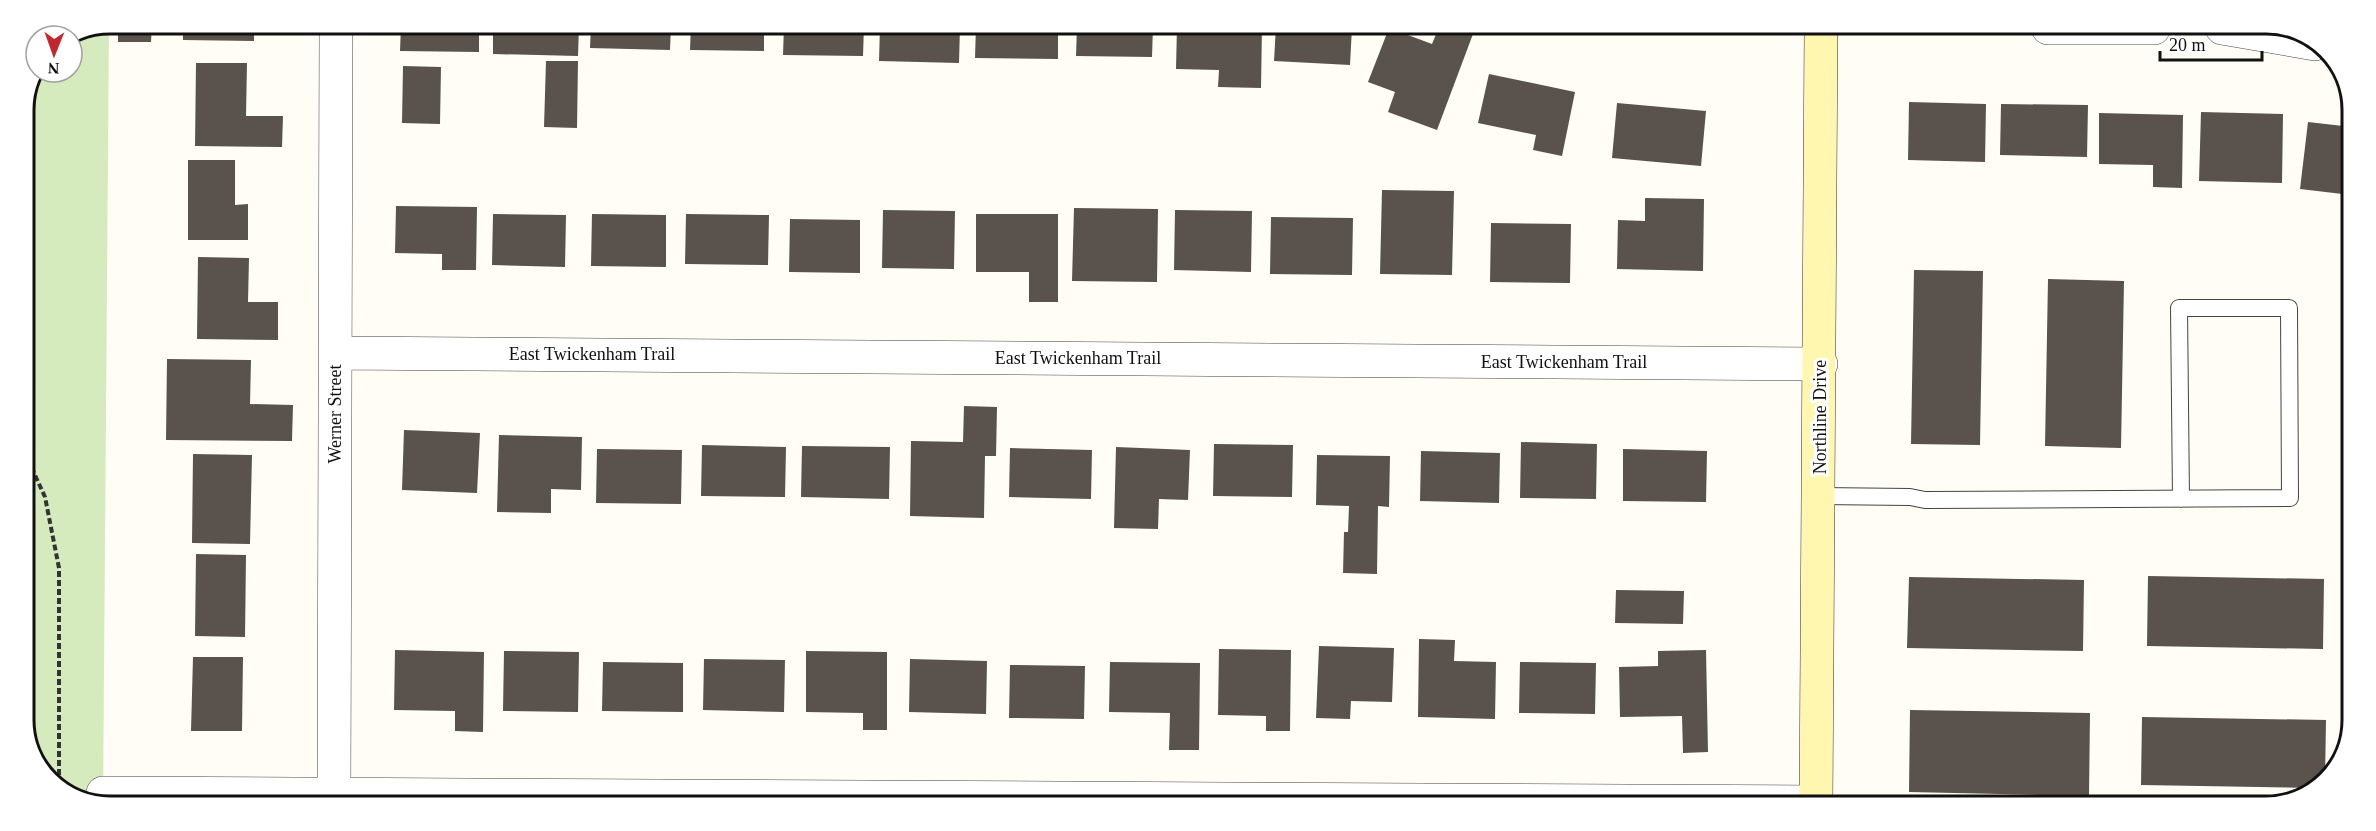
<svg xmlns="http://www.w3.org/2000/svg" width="2376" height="831" font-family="'Times New Roman',serif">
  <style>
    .green { fill: #d5ebbd }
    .building { fill: #5a524d }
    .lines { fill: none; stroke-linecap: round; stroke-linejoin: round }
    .lane-casing { stroke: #444; stroke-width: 18 }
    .street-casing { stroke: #444; stroke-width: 34 }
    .secondary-casing { stroke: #333; stroke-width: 34 }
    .path { stroke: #333; stroke-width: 4; stroke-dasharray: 6 3; stroke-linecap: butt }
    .lane { stroke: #fff; stroke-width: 16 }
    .street { stroke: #fff; stroke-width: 33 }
    .secondary { stroke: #fff6b0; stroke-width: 33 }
    .labels { text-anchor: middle; stroke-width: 6; stroke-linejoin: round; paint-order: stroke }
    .street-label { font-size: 18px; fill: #111; stroke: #fff }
    .rim { fill: none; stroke: #111; stroke-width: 3 }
  </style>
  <rect width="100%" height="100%" fill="#fffdf5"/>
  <path class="green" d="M109,25L103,803H83L42,773L24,726V105L39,72H72V40Z"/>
  <path class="building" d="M118,24H152L151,42H118Z
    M183,24H254V41L183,40Z
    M401,25H479V52L400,51Z
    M493,25H579L578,56L493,54Z
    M591,25H671L670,50L590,48Z
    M691,25H764V51L690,50Z
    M784,25L864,26L863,56L783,55Z
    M880,26H960L959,63L879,61Z
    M976,26H1058V59L975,58Z
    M1077,26H1153L1152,57L1076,56Z
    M1177,26H1262L1261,88L1218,87L1219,70L1176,69Z
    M1276,26L1352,27L1350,65L1274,61Z
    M1439,27H1453L1473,34L1437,130L1388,112L1395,92L1368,82L1389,28L1432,44Z
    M546,61H578L577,128L544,127Z
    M196,63H247L246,116H283L282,147L195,146Z
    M403,66L441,67L440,124L402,123Z
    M1489,74L1575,92L1562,156L1533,150L1536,135L1478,123Z
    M1909,102L1986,104L1985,162L1908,160Z
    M1617,103L1706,111L1701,166L1612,158Z
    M2001,104L2088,105L2087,157L2000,155Z
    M2201,112L2283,114L2282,183L2199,181Z
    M2099,113L2183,115L2182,188L2153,187V165L2099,164Z
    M2308,122L2352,127L2351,195L2300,189Z
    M188,160H235V205L248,204V240H188Z
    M1382,190L1454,191L1452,275L1380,274Z
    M1645,198L1704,199L1703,271L1617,269L1618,220L1645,221Z
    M396,206L477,207L476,270H442V254L395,253Z
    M1074,208L1158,209L1157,282L1072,281Z
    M883,210L955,211L954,269L882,268Z
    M1175,210L1252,211L1251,272L1174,270Z
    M493,214L566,215L565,267L492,265Z
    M592,214L666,215V267L591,266Z
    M686,214L769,215L768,265L685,264Z
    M976,214H1058V302H1029V272H976Z
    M1271,217L1353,218L1352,275L1270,274Z
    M790,219L860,220V273L789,272Z
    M1491,223L1571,224L1570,283L1490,282Z
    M198,257L249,258L248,302H278V340L197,339Z
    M1914,270L1983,271L1980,445L1911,444Z
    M2048,279L2124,281L2121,448L2045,446Z
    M167,359L251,360L250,404L293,405L292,441L166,440Z
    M964,406L997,407L996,456H985L984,518L910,516L911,441L963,442Z
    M404,430L480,433L477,493L402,490Z
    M499,435L582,437L581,490L551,489V513L497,512Z
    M1521,442L1597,444L1596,499L1520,498Z
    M1214,444L1293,445L1292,497L1213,496Z
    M702,445L786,447L785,497L701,496Z
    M802,446L890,447L889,499L801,497Z
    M1116,447L1190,450L1188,500L1159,499L1158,529L1114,528Z
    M1010,448L1092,450L1091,499L1009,497Z
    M597,449L682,450L681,504L596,503Z
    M1623,449L1707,451L1706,502L1623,501Z
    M1421,451L1500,453L1499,503L1420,501Z
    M193,454L252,455L250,544L192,543Z
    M1317,455L1390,456L1389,507L1378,506L1377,574L1343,573L1344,532H1348L1349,506L1316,505Z
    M196,554L246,555L245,637L195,636Z
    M2148,576L2324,579L2323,649L2147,646Z
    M1909,577L2084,580L2083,651L1907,648Z
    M1616,590L1684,591L1683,624L1615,623Z
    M1419,639L1455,640L1454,661L1496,662L1495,719L1418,717Z
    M1319,646L1394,648L1392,702L1351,701L1350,719L1316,718Z
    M1219,649L1291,650L1290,731H1266V716L1218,715Z
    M395,650L484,652L483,732L455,731V711L394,710Z
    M1706,650L1708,752L1683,753L1682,716L1620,717L1619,667L1658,666V651Z
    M504,651L579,652L578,712L503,711Z
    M806,651L887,652V730H863V713L806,712Z
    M193,657H243L242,731H191Z
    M704,659L785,660L784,712L703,710Z
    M910,659L987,661L986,714L909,712Z
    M603,662L683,663V712L602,711Z
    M1110,662L1200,663L1199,750H1169L1170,713L1109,712Z
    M1520,662L1596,663L1595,714L1519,713Z
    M1010,665L1085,666L1084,719L1009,718Z
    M1910,710L2090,713L2089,796L1909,792Z
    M2142,717L2326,720L2325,780L2319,788L2141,785Z"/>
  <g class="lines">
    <defs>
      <path id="lane" d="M1820,496L1910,497L1925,500L2290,498L2289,308H2179L2181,499"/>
      <path id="street" d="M2048,28H2154
        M2222,28L2315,44
        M335,353L1821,364
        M103,793L1816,802
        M334,803L336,24"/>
      <path id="secondary" d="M1816,806L1821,28"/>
    </defs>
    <use href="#lane" class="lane-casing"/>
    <use href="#street" class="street-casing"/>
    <use href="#secondary" class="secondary-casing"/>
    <path class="path" d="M24,451L45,497L59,568V785"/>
    <use href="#lane" class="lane"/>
    <use href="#street" class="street"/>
    <use href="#secondary" class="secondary"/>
  </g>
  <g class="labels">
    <g class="street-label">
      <text x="592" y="360">East Twickenham Trail</text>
      <text x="1078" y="364">East Twickenham Trail</text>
      <text x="1564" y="368">East Twickenham Trail</text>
      <text transform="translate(335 414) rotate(-90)" y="6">Werner Street</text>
      <text transform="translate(1820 417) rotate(-90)" y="6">Northline Drive</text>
    </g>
  </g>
  <path d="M0 0H2376V831H0ZM110 34H2266A76 76 0 0 1 2342 110V720A76 76 0 0 1 2266 796H110A76 76 0 0 1 34 720V110A76 76 0 0 1 110 34Z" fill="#fff" fill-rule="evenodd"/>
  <path class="rim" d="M110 34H2266A76 76 0 0 1 2342 110V720A76 76 0 0 1 2266 796H110A76 76 0 0 1 34 720V110A76 76 0 0 1 110 34Z"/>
  <g transform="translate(54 54) rotate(181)"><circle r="28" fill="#ffffff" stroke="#a0a0a0" stroke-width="1.5"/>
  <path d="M0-4.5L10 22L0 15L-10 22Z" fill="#c4262e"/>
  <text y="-9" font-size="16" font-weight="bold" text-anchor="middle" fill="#111111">N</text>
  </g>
  <path d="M2160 51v9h102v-9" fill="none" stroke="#111111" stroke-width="3"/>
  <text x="2169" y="51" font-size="18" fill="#111111" stroke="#ffffff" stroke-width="4.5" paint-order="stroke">20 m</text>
</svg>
